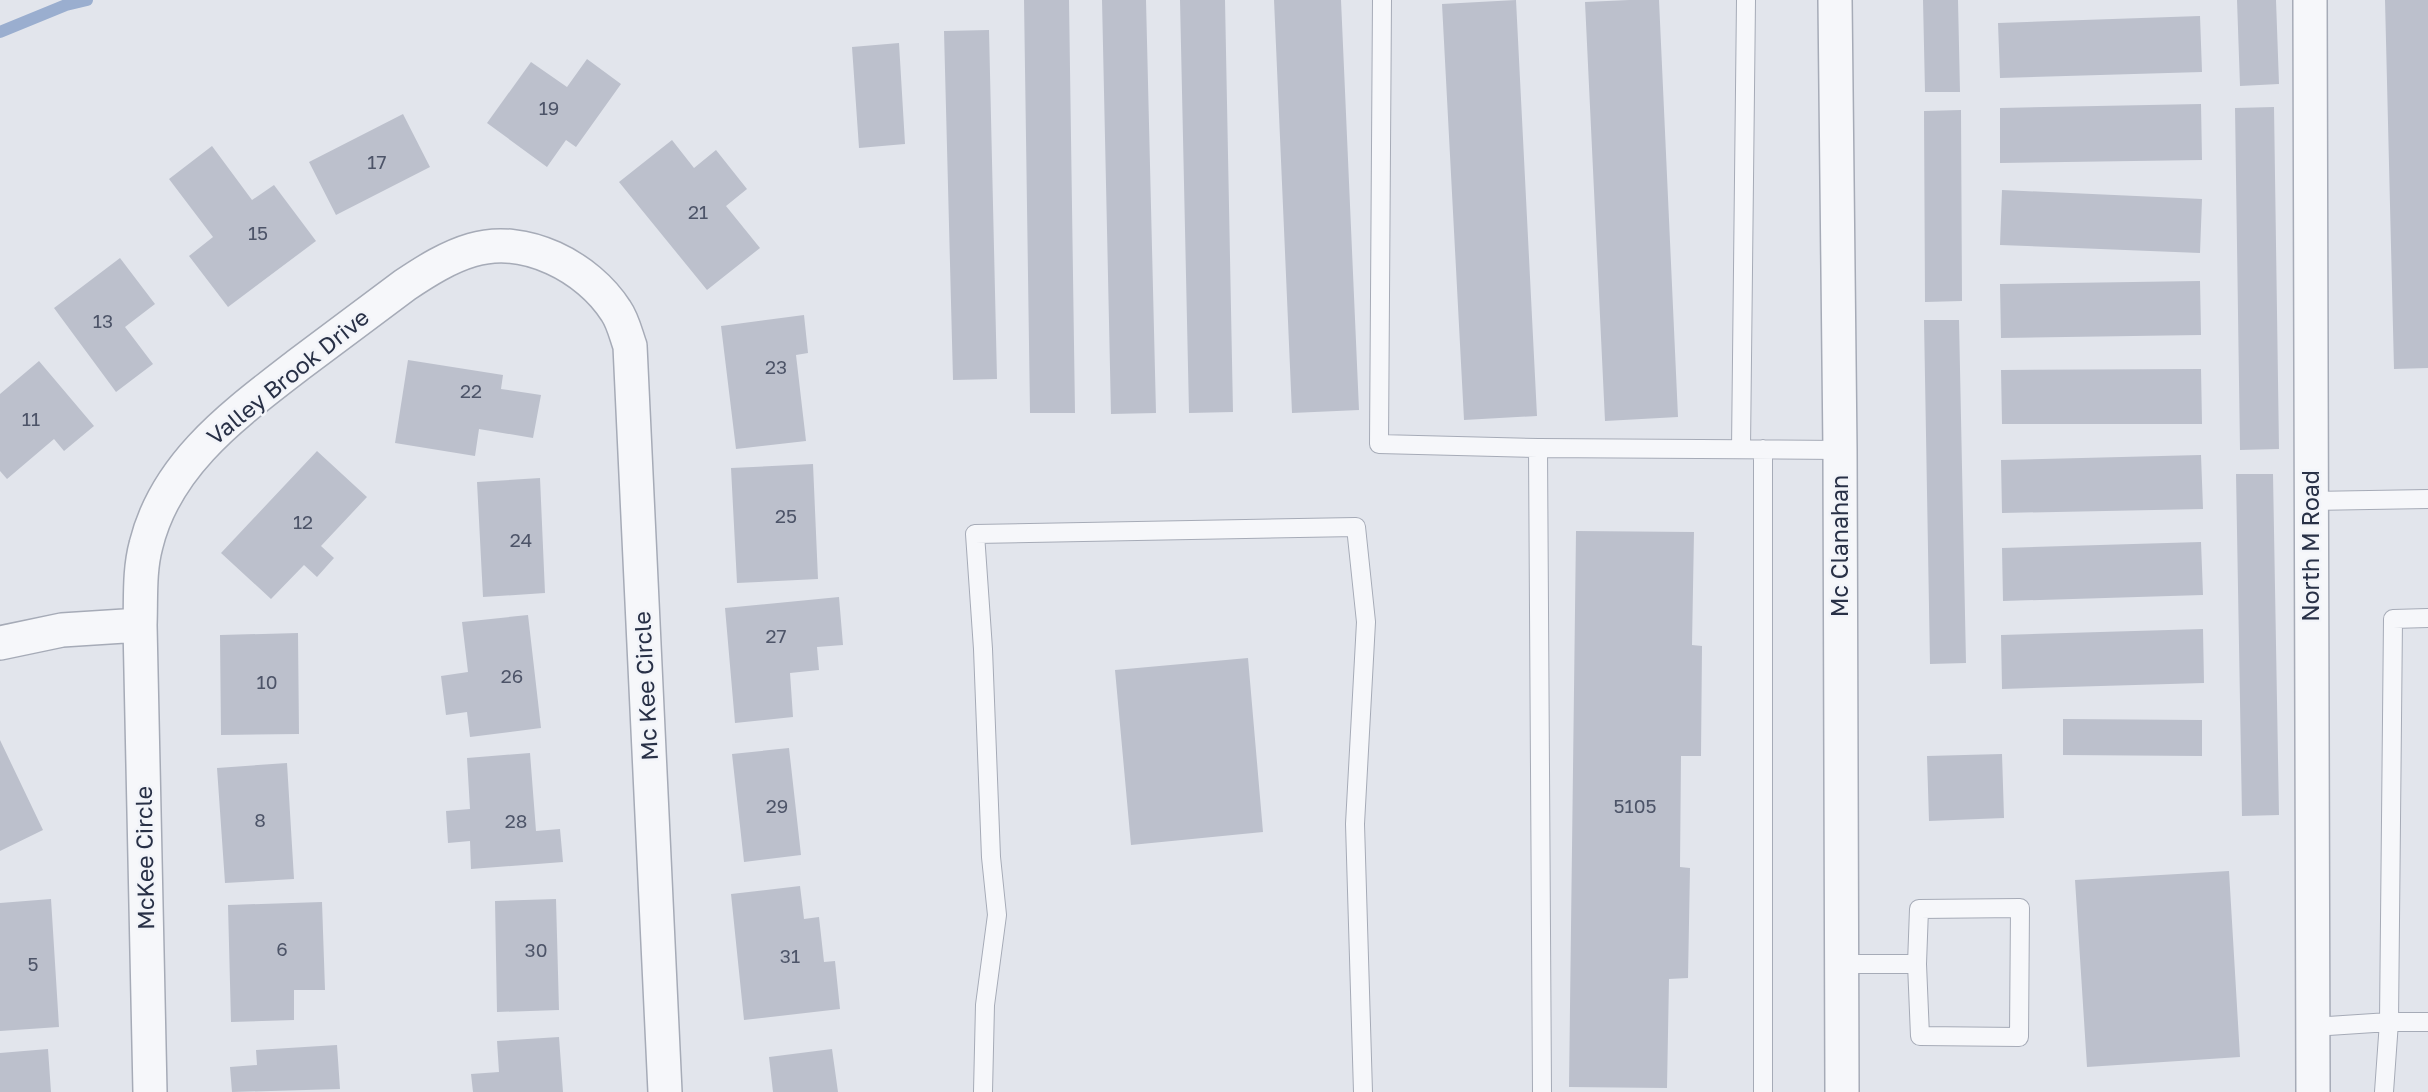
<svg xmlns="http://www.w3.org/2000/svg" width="2428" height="1092" font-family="'Golos Text',sans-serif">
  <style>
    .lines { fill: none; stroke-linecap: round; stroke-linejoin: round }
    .stream { stroke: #9aaecf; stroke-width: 12 }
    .building { fill: #bcc0cc }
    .service-casing { stroke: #a6abb7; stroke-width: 20 }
    .minor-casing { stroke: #a6abb7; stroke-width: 36 }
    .service { stroke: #f6f7fa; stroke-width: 18 }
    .minor { stroke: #f6f7fa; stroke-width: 33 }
    .labels { text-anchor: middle; stroke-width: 5; stroke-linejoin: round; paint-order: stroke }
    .number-label { font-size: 19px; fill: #4d5468 }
    .street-label { font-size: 23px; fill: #283046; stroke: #f2f4f9 }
  </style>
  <rect width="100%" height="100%" fill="#e2e5ec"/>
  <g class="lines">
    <path class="stream" d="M0,32L66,5L87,0"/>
  </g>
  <path class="building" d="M1024,0H1069L1075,413H1030Z
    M1102,0H1146L1156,413L1111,414Z
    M1180,0H1225L1233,412L1189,413Z
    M1274,0H1341L1359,410L1292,413Z
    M1516,0L1537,416L1464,420L1442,4Z
    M1629,0H1659L1678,417L1605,421L1585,2Z
    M1923,0H1958L1960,92H1925Z
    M2237,0H2276L2279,84L2240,86Z
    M2385,0H2428V368L2394,369Z
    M2200,16L2202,72L2000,78L1998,23Z
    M989,30L997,379L953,380L944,31Z
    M899,43L905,144L859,148L852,47Z
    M587,59L621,84L576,147L566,140L547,167L487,123L531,62L567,87Z
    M2201,104L2202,160L2000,163V108Z
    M2274,107L2279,449L2240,450L2235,108Z
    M1961,110L1962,301L1925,302L1924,111Z
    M403,114L430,167L336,215L309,162Z
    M672,140L694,168L716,150L747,189L726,206L760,248L707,290L619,182Z
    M212,146L252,200L274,185L316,241L228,307L189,256L213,237L169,179Z
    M2002,190L2202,199L2200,253L2000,245Z
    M120,258L155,304L125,327L153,364L116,392L54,308Z
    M2200,281L2201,335L2001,338L2000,284Z
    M804,315L808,353L796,355L806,441L736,449L721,326Z
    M1924,320H1959L1966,663L1930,664Z
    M408,360L503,375L501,389L541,395L533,438L479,429L475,456L395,443Z
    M39,361L94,426L64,451L54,439L7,479L0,471V394Z
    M2201,369L2202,424H2002L2001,370Z
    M317,451L367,497L321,546L334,558L317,577L304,565L271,599L221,553Z
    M2201,455L2203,509L2002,513L2001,460Z
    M813,464L818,579L737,583L731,468Z
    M2236,474H2273L2279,815L2242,816Z
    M540,478L545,593L483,597L477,482Z
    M1576,531L1694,532L1692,645L1702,646L1701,756H1681L1680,867L1690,868L1688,978L1669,979L1667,1088L1569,1087Z
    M2201,542L2203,595L2003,601L2002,548Z
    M839,597L843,645L817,647L819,670L790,673L793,717L735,723L725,608Z
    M528,615L541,728L470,737L467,712L446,715L441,676L468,672L462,622Z
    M2203,629L2204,683L2002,689L2001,635Z
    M298,633L299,734L221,735L220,635Z
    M1248,658L1263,832L1131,845L1115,670Z
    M2063,719L2202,720V756L2063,755Z
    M0,740L43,830L0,851Z
    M789,748L801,855L744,862L732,754Z
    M530,753L536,831L560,829L563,862L471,869L470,841L448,843L446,811L470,809L467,758Z
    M2002,754L2004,818L1929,821L1927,756Z
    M287,763L294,879L225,883L217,768Z
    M2229,871L2240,1057L2087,1067L2075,880Z
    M800,886L804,919L819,917L824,962L835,961L840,1009L744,1020L731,894Z
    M51,899L59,1027L0,1031V903Z
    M556,899L559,1010L497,1012L495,901Z
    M322,902L325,990H294V1020L231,1022L228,905Z
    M559,1037L563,1092H473L471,1074L499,1072L497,1041Z
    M337,1045L340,1089L232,1092L230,1067L257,1065L256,1050Z
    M48,1049L51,1092H0V1053Z
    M832,1049L838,1092H773L769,1057Z"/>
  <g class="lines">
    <defs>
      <path id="service" d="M1382,0L1379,444L1538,448L1840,450
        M1538,448L1542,1092
        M1741,449L1746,0
        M2311,501L2428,499
        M1841,964H1917L1920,1036L2019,1037L2020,908L1919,909L1917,964
        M2313,1027L2389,1022L2393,619L2428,618
        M983,1092L985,1005L997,915L991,857L983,649L975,534L1356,527L1366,622L1355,824L1363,1092
        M1763,1092V449
        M2384,1092L2389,1022H2428"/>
      <path id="minor" d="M1835,0L1840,450L1842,1092
        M2310,0L2313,1092
        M0,643L62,630L140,625
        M150,1092L140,625C141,598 139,571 146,545C166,463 235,414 298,365C334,338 369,312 405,285C426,271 448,257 472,250C525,234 588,267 616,311C623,321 626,335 630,346L665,1092"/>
    </defs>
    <use href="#service" class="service-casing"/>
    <use href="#minor" class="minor-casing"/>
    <use href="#service" class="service"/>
    <use href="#minor" class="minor"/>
  </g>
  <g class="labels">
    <g class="number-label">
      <text x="549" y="115">19</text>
      <text x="377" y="169">17</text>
      <text x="698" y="219">21</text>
      <text x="258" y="240">15</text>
      <text x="103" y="328">13</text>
      <text x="776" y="374">23</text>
      <text x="471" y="398">22</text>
      <text x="31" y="426">11</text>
      <text x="786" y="523">25</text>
      <text x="303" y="529">12</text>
      <text x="521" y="547">24</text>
      <text x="776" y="643">27</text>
      <text x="512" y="683">26</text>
      <text x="267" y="689">10</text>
      <text x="777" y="813">29</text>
      <text x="1635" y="813">5105</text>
      <text x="260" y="827">8</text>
      <text x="516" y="828">28</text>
      <text x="282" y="956">6</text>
      <text x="536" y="957">30</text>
      <text x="790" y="963">31</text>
      <text x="33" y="971">5</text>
    </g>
    <g class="street-label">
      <text transform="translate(288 377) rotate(-39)" y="8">Valley Brook Drive</text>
      <text transform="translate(1840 546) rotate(-90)" y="8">Mc Clanahan</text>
      <text transform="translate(2311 546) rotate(-90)" y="8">North M Road</text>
      <text transform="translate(646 686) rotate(-93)" y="8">Mc Kee Circle</text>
      <text transform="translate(145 858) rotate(-91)" y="8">McKee Circle</text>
    </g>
  </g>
</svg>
